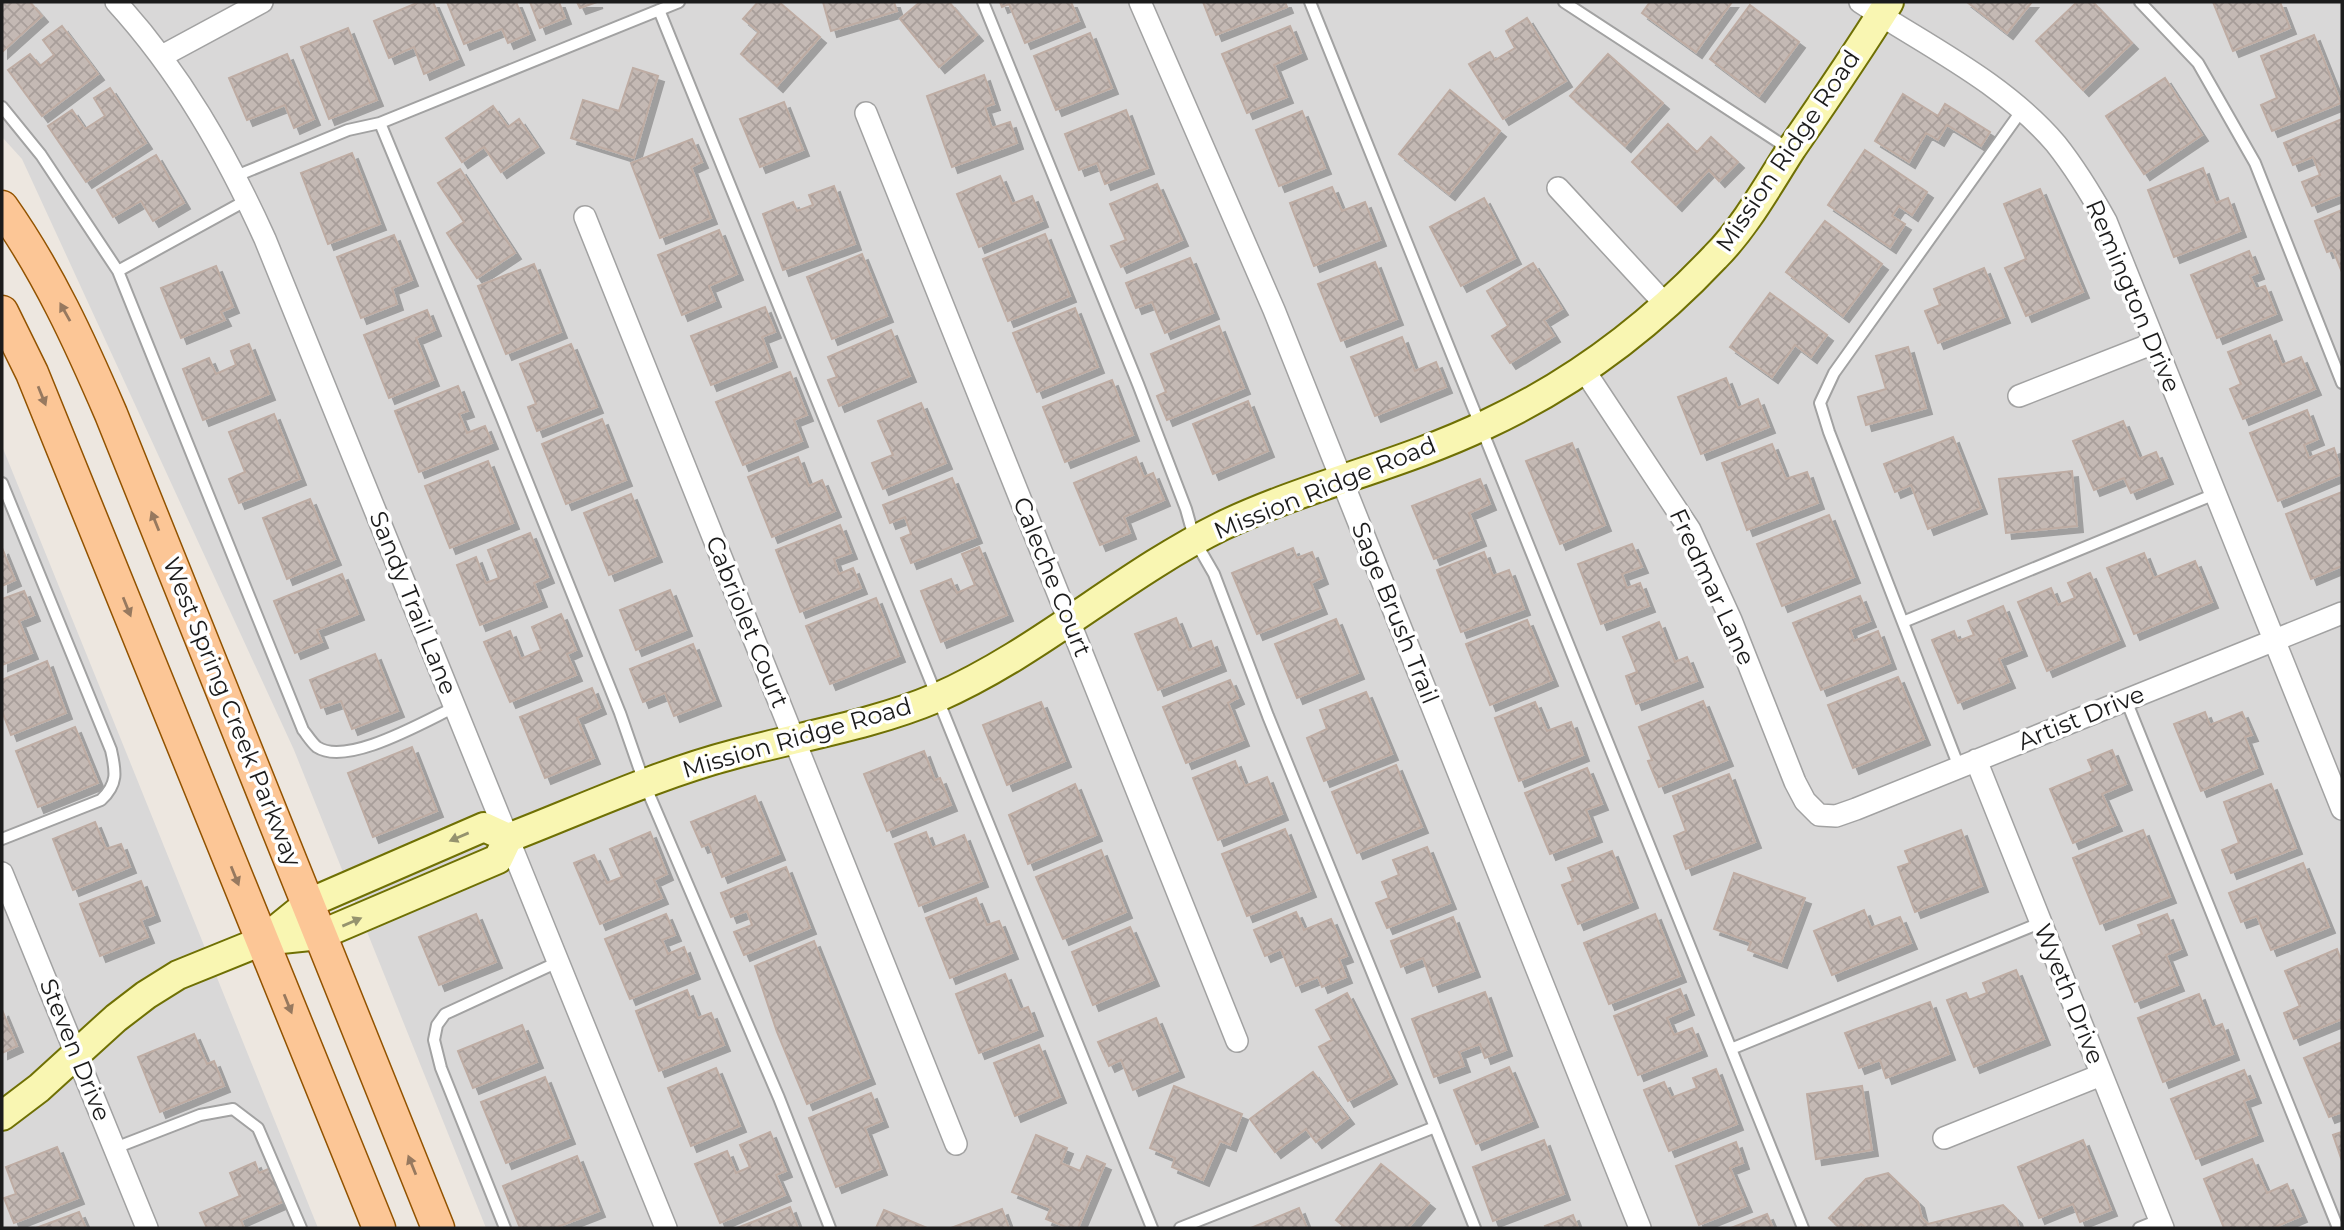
<svg xmlns="http://www.w3.org/2000/svg" width="2344" height="1230" font-family="Montserrat,sans-serif">
  <style>
    .residential { fill: #d9d8d8 }
    .building { fill: url(#building-cross-hatch); stroke: #beaca3; stroke-width: 2; filter: url(#shadow) }
    .lines { fill: none; stroke-linecap: round; stroke-linejoin: round }
    .lane-casing { stroke: #a2a2a2; stroke-width: 14 }
    .street-casing { stroke: #a2a2a2; stroke-width: 24 }
    .secondary-casing { stroke: #6f7004; stroke-width: 32 }
    .primary-casing { stroke: #925300; stroke-width: 35 }
    .lane { stroke: #fff; stroke-width: 10 }
    .street { stroke: #fff; stroke-width: 21 }
    .secondary { stroke: #f9f6b2; stroke-width: 28 }
    .primary { stroke: #fcc696; stroke-width: 32 }
    .oneway { fill: #97795f }
    .oneway2 { fill: #95936e }
    .labels { text-anchor: middle; stroke-width: 7; stroke-linejoin: round; paint-order: stroke }
    .street-label { font-size: 24px; fill: #1b1b1b; stroke: #fff }
  </style>
  <defs>
    <pattern id="building-cross-hatch" width="8" height="8" patternUnits="userSpaceOnUse" patternTransform="scale(1.75)"><rect width="8" height="8" fill="#c4b9b4"/><path d="M0 0l8 8M0 8l8-8" fill="none" stroke="#a89e9a"/></pattern>
    <filter id="shadow"><feDropShadow dx="6" dy="6" stdDeviation="0" flood-color="#0004"/></filter>
  </defs>
  <rect width="100%" height="100%" fill="#ede7e0"/>
  <path class="residential" d="M2,2H2342V1228H486L294,750L22,159L2,137Z
    M2,446L105,700L318,1228H2Z"/>
  <path class="building" d="M2,2H30L42,16L2,52Z
    M419,2H433L458,59L424,74L414,47L389,58L374,21Z
    M447,2H516L529,34L508,43L502,29L464,44Z
    M530,2H559L565,18L540,28Z
    M577,2H597L580,8Z
    M758,2H779L820,37L777,86L741,54L759,32L743,19Z
    M823,2H894L897,11L831,31Z
    M920,2H949L977,35L939,67L900,19Z
    M1000,2H1071L1079,21L1025,43L1009,4L1002,7Z
    M1203,2H1285L1287,7L1216,35Z
    M1650,2H1732L1696,52L1642,13Z
    M1967,2H2032L2007,33Z
    M2077,2H2093L2132,43L2083,90L2036,41Z
    M2213,2H2280L2290,28L2233,51Z
    M1750,5L1799,42L1759,96L1710,59Z
    M1527,18L1566,81L1503,119L1469,64L1490,52L1495,60L1515,48L1506,31Z
    M62,26L98,74L42,116L8,70L30,54L40,66L54,55L43,40Z
    M1290,26L1301,53L1274,65L1287,97L1247,113L1222,54Z
    M348,28L377,100L329,119L301,47Z
    M1090,33L1112,88L1056,110L1034,56Z
    M2314,35L2341,103L2272,131L2261,105L2277,98L2261,56Z
    M287,54L314,119L294,128L285,105L247,120L229,78Z
    M1608,54L1663,103L1625,146L1570,96Z
    M633,68L658,76L634,158L571,138L583,100L619,111Z
    M984,75L994,104L985,107L992,128L1010,122L1017,143L952,167L927,96Z
    M2165,78L2202,135L2144,174L2106,116Z
    M110,88L146,143L86,182L48,126L72,110L85,129L105,116L94,98Z
    M1450,90L1500,131L1449,194L1399,154Z
    M1903,94L1938,116L1945,104L1990,132L1981,146L1947,125L1938,140L1926,133L1909,162L1875,141Z
    M784,102L803,150L760,167L740,119Z
    M493,106L508,127L519,119L538,147L501,172L484,147L462,162L446,138Z
    M1126,110L1148,168L1105,184L1097,163L1079,170L1065,134Z
    M1302,111L1325,168L1279,186L1256,130Z
    M2342,119V194L2312,206L2302,182L2320,175L2313,157L2293,165L2284,143Z
    M1668,124L1697,152L1711,137L1738,162L1719,181L1709,170L1676,205L1632,162Z
    M692,139L702,162L691,167L711,218L660,238L631,163Z
    M1865,150L1927,192L1912,215L1899,206L1892,216L1905,224L1890,247L1828,205Z
    M352,153L380,224L328,244L301,173Z
    M156,155L184,203L153,221L141,201L113,217L97,190Z
    M2203,168L2216,203L2228,198L2240,231L2174,257L2148,190Z
    M460,169L515,253L477,278L447,233L464,222L438,183Z
    M1000,176L1012,204L1032,196L1042,221L979,247L957,194Z
    M1157,184L1182,240L1121,267L1111,246L1126,240L1110,204Z
    M834,186L855,244L783,270L763,214L793,202L797,211L813,205L809,195Z
    M1332,187L1342,211L1365,202L1380,240L1314,266L1290,203Z
    M2040,189L2083,292L2026,316L2005,268L2026,259L2004,204Z
    M1484,198L1515,258L1461,286L1430,227Z
    M2342,210V272L2333,250L2327,252L2315,221Z
    M1825,221L1882,264L1843,316L1786,272Z
    M719,230L737,274L709,286L715,301L682,315L658,255Z
    M1045,234L1070,296L1008,321L983,259Z
    M394,235L412,280L392,288L397,304L361,318L337,257Z
    M2249,251L2258,273L2250,276L2256,289L2265,286L2276,314L2217,338L2191,275Z
    M862,254L887,316L832,339L807,277Z
    M1190,258L1213,313L1165,333L1152,302L1136,308L1126,283Z
    M1375,262L1397,319L1341,341L1318,284Z
    M1533,263L1562,309L1544,320L1554,336L1510,363L1492,336L1508,326L1487,291Z
    M534,264L561,332L506,354L478,286Z
    M216,266L233,307L221,312L225,320L181,338L161,288Z
    M1984,268L2004,317L1938,343L1925,311L1940,305L1934,289Z
    M1770,293L1827,335L1811,357L1795,345L1772,377L1730,347Z
    M765,307L775,332L762,337L771,361L711,385L691,336Z
    M1075,308L1098,367L1037,392L1013,333Z
    M427,310L435,330L416,338L433,380L389,398L364,335Z
    M1219,326L1244,388L1167,420L1157,396L1166,392L1151,354Z
    M891,330L910,376L839,406L828,380L837,377L828,357Z
    M2270,335L2282,365L2301,357L2315,389L2243,419L2230,389L2241,384L2228,352Z
    M1402,337L1415,371L1436,362L1446,387L1375,416L1351,357Z
    M249,344L269,394L203,420L183,369L209,358L216,374L236,365L231,351Z
    M571,344L597,407L537,431L528,407L536,404L520,364Z
    M1908,347L1926,408L1866,425L1858,397L1886,389L1876,356Z
    M790,372L807,415L794,420L802,441L743,465L716,402Z
    M1726,378L1738,408L1758,399L1769,427L1701,454L1678,397Z
    M1112,380L1133,435L1065,462L1043,407Z
    M458,386L468,411L459,414L467,433L485,426L492,443L419,472L395,411Z
    M1248,401L1268,451L1213,474L1193,424Z
    M921,403L946,463L883,489L872,463L893,455L878,421Z
    M2307,410L2318,439L2304,445L2309,458L2334,448L2342,474L2278,501L2250,433Z
    M274,414L300,479L239,503L229,479L245,472L229,432Z
    M602,419L626,480L566,504L542,444Z
    M2123,421L2139,459L2156,452L2167,478L2131,493L2124,478L2094,490L2073,441Z
    M1953,437L1981,508L1928,529L1911,485L1895,492L1884,464Z
    M1572,443L1605,525L1560,544L1526,461Z
    M1772,444L1786,479L1807,472L1818,503L1747,530L1722,463Z
    M798,457L809,486L822,480L835,511L772,537L748,477Z
    M1136,457L1144,477L1153,473L1164,500L1124,517L1130,533L1100,545L1074,483Z
    M488,461L513,523L450,548L425,486Z
    M2072,471L2077,526L2006,533L1999,479Z
    M952,478L976,537L911,563L901,538L911,534L905,517L890,523L883,505Z
    M1480,479L1490,504L1469,513L1480,540L1434,559L1412,506Z
    M2342,492V566L2311,579L2286,514Z
    M631,494L656,556L609,575L584,513Z
    M310,499L335,559L287,579L263,518Z
    M1829,515L1854,577L1782,606L1757,544Z
    M840,525L851,553L834,559L839,574L853,568L861,588L800,612L776,550Z
    M530,533L548,577L534,583L541,601L480,625L457,565L476,557L486,583L499,578L488,550Z
    M1632,544L1642,567L1622,574L1627,588L1640,583L1649,606L1601,624L1578,564Z
    M979,547L1007,615L941,642L921,591L951,579L957,593L975,585L962,554Z
    M2,548L15,580L2,586Z
    M1293,548L1297,558L1312,552L1322,578L1311,583L1321,608L1257,634L1232,573Z
    M1484,552L1493,576L1509,570L1524,609L1461,632L1437,570Z
    M2144,553L2154,578L2195,561L2212,602L2134,634L2107,568Z
    M2090,573L2119,640L2047,671L2018,602L2051,588L2058,605L2075,598L2068,583Z
    M342,574L358,614L317,630L322,642L295,653L274,601Z
    M670,590L686,630L636,650L620,610Z
    M24,591L34,615L19,621L32,653L2,665V599Z
    M1860,596L1870,621L1850,629L1854,641L1878,631L1890,663L1821,690L1793,623Z
    M876,598L899,656L830,684L806,626Z
    M2003,606L2021,650L1999,659L2009,682L1958,703L1932,640L1954,631L1958,641L1974,635L1968,621Z
    M561,614L576,650L567,654L576,675L510,702L484,642L510,631L521,659L541,650L532,627Z
    M1176,618L1189,650L1211,641L1220,665L1158,690L1135,634Z
    M1336,619L1358,673L1297,698L1275,644Z
    M1527,620L1552,680L1490,705L1466,644Z
    M1659,622L1675,662L1687,657L1697,681L1636,704L1626,676L1637,672L1623,637Z
    M693,644L715,700L674,716L665,693L643,702L630,669Z
    M375,654L398,711L352,729L341,701L321,708L310,680Z
    M47,661L66,713L11,735L2,711V680Z
    M1898,677L1924,739L1853,768L1828,705Z
    M1230,680L1238,698L1228,703L1243,740L1186,763L1163,707Z
    M592,688L600,708L577,718L594,758L545,778L520,717Z
    M1366,692L1392,754L1324,781L1307,738L1327,729L1320,710Z
    M1703,701L1727,760L1659,787L1648,761L1652,760L1639,727Z
    M1041,702L1065,761L1007,785L983,725Z
    M1535,702L1547,731L1571,722L1583,755L1519,781L1495,718Z
    M2205,712L2210,725L2242,712L2252,735L2245,737L2257,768L2201,791L2174,724Z
    M75,727L98,783L38,807L16,751Z
    M412,747L437,811L373,837L348,773Z
    M2112,750L2126,784L2102,794L2116,825L2073,843L2050,789L2093,771L2088,760Z
    M924,751L935,780L940,778L951,805L887,831L864,774Z
    M1235,761L1245,786L1267,777L1282,814L1218,840L1193,778Z
    M1396,765L1422,827L1357,853L1332,792Z
    M1587,768L1602,804L1586,810L1596,836L1550,854L1525,793Z
    M1729,774L1755,842L1686,869L1674,836L1686,831L1673,796Z
    M1075,784L1096,835L1028,864L1009,815Z
    M2271,784L2296,848L2231,873L2222,850L2239,843L2224,802Z
    M755,796L779,854L722,877L709,844L702,847L691,822Z
    M95,822L106,849L121,844L130,867L73,890L53,839Z
    M1285,829L1310,891L1247,916L1222,854Z
    M1961,830L1982,886L1915,912L1898,867L1910,863L1905,851Z
    M2143,830L2170,897L2100,924L2073,858Z
    M650,832L667,874L654,880L662,898L600,924L574,863L594,855L607,883L622,877L610,849Z
    M926,832L932,848L964,835L982,881L919,906L895,844Z
    M1427,847L1450,903L1387,928L1376,903L1389,898L1382,882L1399,875L1393,860Z
    M1101,850L1126,912L1063,939L1036,877Z
    M1612,851L1632,902L1578,924L1562,885L1573,881L1568,868Z
    M2303,863L2329,927L2271,950L2257,916L2241,922L2229,893Z
    M786,867L810,928L744,955L734,932L752,925L747,911L731,917L721,893Z
    M1734,873L1805,898L1781,962L1748,950L1751,942L1714,929Z
    M141,881L154,915L141,920L148,937L100,956L80,904Z
    M976,898L987,925L999,921L1012,953L950,978L926,918Z
    M1864,910L1871,928L1900,917L1911,943L1832,975L1814,931Z
    M1296,912L1304,930L1331,919L1347,956L1339,959L1346,977L1322,987L1318,977L1296,986L1281,949L1265,956L1254,930Z
    M476,914L496,962L439,985L419,937Z
    M666,914L675,935L662,940L668,954L684,947L694,973L630,999L605,939Z
    M1655,914L1680,976L1609,1004L1584,943Z
    M2167,914L2181,949L2166,955L2178,985L2135,1002L2113,946L2142,934L2138,925Z
    M1453,917L1474,971L1433,986L1423,958L1401,967L1391,941Z
    M1130,927L1153,980L1093,1005L1072,952Z
    M814,941L869,1078L807,1104L777,1032L755,966Z
    M2337,949L2342,963V1019L2294,1039L2284,1013L2300,1006L2285,971Z
    M2016,970L2044,1039L1974,1067L1947,1000L1966,993L1969,1000L1987,993L1983,983Z
    M1005,974L1020,1010L1028,1007L1037,1030L979,1053L956,994Z
    M1680,989L1688,1009L1667,1018L1674,1035L1692,1028L1701,1050L1638,1075L1614,1016Z
    M687,990L698,1018L711,1013L724,1045L659,1071L636,1011Z
    M1485,992L1506,1050L1485,1058L1480,1044L1459,1052L1464,1066L1434,1077L1412,1019Z
    M1347,993L1391,1078L1348,1101L1319,1047L1332,1040L1316,1010Z
    M2199,994L2212,1028L2222,1024L2233,1054L2163,1082L2138,1018Z
    M1930,1002L1949,1054L1886,1078L1880,1060L1859,1068L1845,1033Z
    M2,1010L17,1046L2,1053Z
    M1156,1018L1178,1071L1133,1090L1121,1060L1109,1066L1098,1042Z
    M522,1025L537,1062L473,1088L458,1051Z
    M194,1034L207,1064L214,1061L224,1086L160,1112L138,1057Z
    M2342,1042V1112L2329,1117L2304,1058Z
    M1039,1045L1060,1097L1015,1116L994,1063Z
    M1509,1067L1532,1121L1476,1144L1454,1090Z
    M716,1068L740,1126L691,1146L668,1088Z
    M1716,1069L1737,1124L1669,1151L1644,1090L1664,1082L1671,1098L1697,1088L1693,1078Z
    M2244,1070L2255,1097L2244,1101L2257,1135L2196,1159L2171,1099Z
    M1313,1072L1348,1118L1316,1142L1306,1129L1275,1152L1250,1119Z
    M545,1077L569,1138L506,1163L481,1102Z
    M1174,1086L1242,1114L1230,1145L1220,1141L1203,1180L1172,1167L1175,1158L1150,1148Z
    M1862,1086L1872,1150L1816,1159L1807,1094Z
    M871,1093L882,1121L865,1128L881,1169L836,1187L809,1118Z
    M770,1132L786,1171L776,1175L785,1195L720,1223L695,1164L727,1151L736,1173L750,1167L740,1145Z
    M2342,1132V1161L2333,1135Z
    M1036,1135L1067,1148L1061,1163L1080,1171L1087,1156L1105,1164L1078,1228H1068L1046,1219L1051,1208L1012,1192Z
    M1544,1140L1564,1194L1493,1221L1473,1167Z
    M2083,1140L2111,1210L2080,1222L2073,1204L2039,1218L2018,1167Z
    M1736,1142L1743,1163L1730,1168L1746,1206L1699,1225L1676,1166Z
    M57,1147L78,1198L14,1223L4,1198L16,1194L6,1167Z
    M577,1156L599,1211L555,1228H520L503,1186Z
    M2252,1159L2267,1193L2287,1184L2301,1216L2273,1228H2224L2204,1179Z
    M255,1162L259,1173L273,1167L287,1200L241,1220L244,1228H207L200,1213L240,1196L230,1173Z
    M1381,1164L1429,1203L1408,1228H1346L1336,1220Z
    M1888,1173L1918,1202L1922,1218L1928,1224L2003,1205L2016,1218L2019,1228H1866L1861,1224L1857,1228H1840L1829,1218L1866,1179Z
    M790,1207L798,1228H737Z
    M1299,1208L1307,1228H1251Z
    M1002,1209L1009,1228H951Z
    M884,1210L927,1228H876Z
    M79,1212L86,1228H36Z
    M1767,1214L1773,1228H1731Z
    M1573,1215L1578,1228H1546L1545,1226Z"/>
  <g class="lines">
    <defs>
      <path id="lane" d="M983,2L1138,384L1186,509L1195,541L1214,574L1268,716L1435,1127
        M1310,2L1803,1228
        M1564,2L1789,149
        M2140,2L2198,63L2255,163L2342,383
        M659,10L1152,1228
        M2,107L41,155L118,271L303,730C307,735 312,743 317,747C347,767 425,721 455,707
        M380,123L679,2
        M236,176L348,130L380,123L501,416L620,713L645,785L779,1098L830,1228
        M118,271L247,200
        M2,483L111,750C116,772 118,784 101,800L2,839
        M1903,622L2215,494
        M2126,700L2338,1228
        M1959,767L1829,432L1820,403L1834,373L2022,110
        M1731,1049L2040,923
        M115,1148L200,1115L233,1109L258,1128L301,1228
        M505,1228L441,1068L434,1040L437,1025L445,1014L558,962
        M1180,1228L1435,1127L1475,1228
        M2139,1228L2159,1220"/>
      <path id="street" d="M116,2C180,72 226,153 265,239L666,1228
        M1140,2L1274,310L1640,1228
        M1860,2C1927,46 2003,82 2056,144C2075,168 2091,194 2106,221L2342,809
        M162,56L262,2
        M866,113L1237,1041
        M1558,188L1665,304
        M585,217L956,1144
        M1584,370L1690,530L1731,620L1795,782L1805,801L1819,815L1836,816L1856,809L2342,613
        M2019,396L2154,343
        M1976,760L2163,1228
        M2,873L147,1228
        M1944,1138L2101,1075"/>
      <path id="secondary" d="M262,941L309,903L484,827L508,838
        M2,1116L39,1088L116,1018L146,995L178,975L262,941L320,935L498,859L508,838C583,809 658,774 735,754C802,736 872,725 936,698C1039,653 1122,575 1222,526C1308,485 1402,465 1487,424C1573,384 1650,326 1715,257C1746,226 1768,185 1792,148C1825,100 1858,52 1889,2"/>
      <path id="primary" d="M2,207C48,272 80,342 111,414L438,1228
        M2,312L32,373L379,1228"/>
    </defs>
    <use href="#lane" class="lane-casing"/>
    <use href="#street" class="street-casing"/>
    <use href="#secondary" class="secondary-casing"/>
    <use href="#primary" class="primary-casing"/>
    <use href="#lane" class="lane"/>
    <use href="#street" class="street"/>
    <use href="#secondary" class="secondary"/>
    <use href="#primary" class="primary"/>
  </g>
  <defs><path id="oneway-solid" d="M-6-.8H1V-3.2L6.5 0L1 3.2V.8H-6Z" transform="scale(1.75)"/></defs>
  <g class="oneway">
    <use href="#oneway-solid" transform="translate(65 312) rotate(-119)"/>
    <use href="#oneway-solid" transform="translate(42 396) rotate(68)"/>
    <use href="#oneway-solid" transform="translate(155 521) rotate(-112)"/>
    <use href="#oneway-solid" transform="translate(127 607) rotate(68)"/>
    <use href="#oneway-solid" transform="translate(235 876) rotate(68)"/>
    <use href="#oneway-solid" transform="translate(288 1004) rotate(68)"/>
    <use href="#oneway-solid" transform="translate(412 1165) rotate(-112)"/>
  </g>
  <g class="oneway2">
    <use href="#oneway-solid" transform="translate(459 837) rotate(157)"/>
    <use href="#oneway-solid" transform="translate(352 922) rotate(-23)"/>
  </g>
  <g class="labels">
    <g class="street-label">
      <text transform="translate(1788 151) rotate(-56)" y="8">Mission Ridge Road</text>
      <text transform="translate(2133 296) rotate(67)" y="8">Remington Drive</text>
      <text transform="translate(1325 488) rotate(-22)" y="8">Mission Ridge Road</text>
      <text transform="translate(1052 577) rotate(68)" y="8">Caleche Court</text>
      <text transform="translate(1712 587) rotate(65)" y="8">Fredmar Lane</text>
      <text transform="translate(413 603) rotate(68)" y="8">Sandy Trail Lane</text>
      <text transform="translate(1395 613) rotate(68)" y="8">Sage Brush Trail</text>
      <text transform="translate(747 622) rotate(68)" y="8">Cabriolet Court</text>
      <text transform="translate(232 712) rotate(68)" y="8">West Spring Creek Parkway</text>
      <text transform="translate(2081 718) rotate(-22)" y="8">Artist Drive</text>
      <text transform="translate(797 738) rotate(-16)" y="8">Mission Ridge Road</text>
      <text transform="translate(2069 994) rotate(68)" y="8">Wyeth Drive</text>
      <text transform="translate(75 1050) rotate(68)" y="8">Steven Drive</text>
    </g>
  </g>
  <rect width="2344" height="1230" fill="none" stroke="#1b1b1b" stroke-width="7"/>
</svg>
